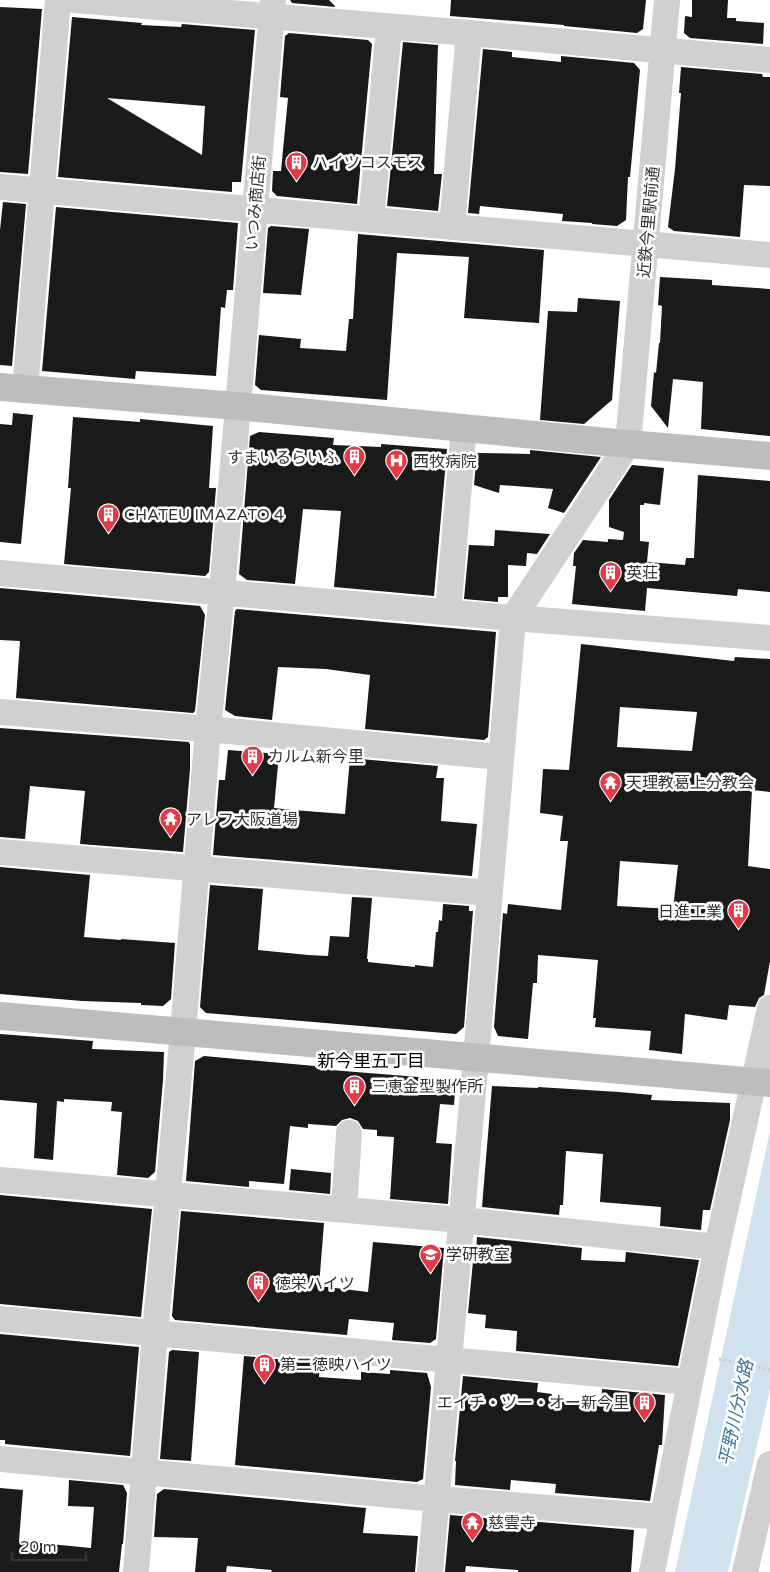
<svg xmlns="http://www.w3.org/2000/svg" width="770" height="1572" font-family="'Varela Round','Noto Sans JP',sans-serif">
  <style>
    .water { fill: #cfe2ee }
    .building { fill: #1a1a1a; fill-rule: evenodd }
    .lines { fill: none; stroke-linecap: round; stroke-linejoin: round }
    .path { stroke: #cdcdcd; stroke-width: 3; stroke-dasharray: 2.5 2.5; stroke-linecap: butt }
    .street { stroke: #d0d0d0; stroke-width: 26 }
    .secondary { stroke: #bdbdbd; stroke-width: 28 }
    .labels { text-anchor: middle; stroke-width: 5; stroke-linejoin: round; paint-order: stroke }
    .poi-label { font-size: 16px; fill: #333; stroke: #fff; text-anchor: start }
    .street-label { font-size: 16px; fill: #333; stroke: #fff }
    .neighbourhood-label { font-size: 18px; fill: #000; stroke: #fff }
    .water-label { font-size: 18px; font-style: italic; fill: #3f7597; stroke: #fff }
  </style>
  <rect width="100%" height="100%" fill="#fff"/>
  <path class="water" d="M770,1131V1389L728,1572H675Z"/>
  <path class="building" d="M290,0H329L336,7L292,3Z
    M451,0H646L643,29L637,33L564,26V25L450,16Z
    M692,0H728L727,18H736V21L764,23L763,44L690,38L684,33L685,16L692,17Z
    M0,7L42,9L28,174L0,172Z
    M72,17L142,23L141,25L181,27L182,24L255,30L241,182H232V192L58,177ZM107,98L205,106L202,155Z
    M289,33L368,40L372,44L357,204L277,196L272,191L273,171H281L283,150L288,98L280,97L285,36Z
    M403,42L438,45L434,174H442L438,211L387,206Z
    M483,49L512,52V57L561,62V56L634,63L640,70L630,177H628L626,220L617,226L592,224V223L562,221L563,214L480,206L479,214L468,213Z
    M681,67L762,74L763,77H770V186L744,185L740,237L674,231L668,227L675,169L681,93H679Z
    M3,202L26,204L12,366L0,365V230Z
    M56,207L238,223L233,290H227L225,308L221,307L216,376L136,371L135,379L42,371Z
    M271,226L309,229L301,295L263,293L268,228Z
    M358,234L544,250L539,323L464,318L469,257L397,253L387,400L261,390L255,385L259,335L301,339L300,348L346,351L349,319H353Z
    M660,277L712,280V285L770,289V436L701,429L703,382L673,379L668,428L651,406L654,372L656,373L659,343H660L662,306L658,305Z
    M578,298L620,301L612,400L584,424L540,420L548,311L577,312Z
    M13,413L33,415L21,544L0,542V424L12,425Z
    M73,417L140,422V419L213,426L209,488H216L209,572L205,576L64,564L71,488H68Z
    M259,432L334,438L333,445L381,447V444L447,449L434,596L334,587L341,511L303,509L295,584L247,580L239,574L250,436Z
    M530,450L601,457L564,513L548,508L553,489L500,485L499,493L474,485L477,453L530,454Z
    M632,465L664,468L660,505L644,503V505H640V541L649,542L647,562L685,565L686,558H694L698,475L770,481V592L738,589L737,596L647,588L645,611L572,604L576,566H573L574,553L583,540L608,542V539L623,540L624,532L609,527V500Z
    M495,530L550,534L537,554L527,553L526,566L508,565V597H498V602L464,599L469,545L494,546Z
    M0,588L200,606L205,615L195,711L193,713L16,698L20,641L0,640Z
    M237,609L496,632L488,737L484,740L365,729L370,675L326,669L278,667L272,720L235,716L225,710L235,611Z
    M581,644L734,661L735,657L770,659V792L752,790L748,866L770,869V961L764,995L759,998L755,1007L729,1005L727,1020L685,1014L682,1054L649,1050L651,1031L595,1027L596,1018H593L598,960L538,955L537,983H533L528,1039L498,1036L494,1027L503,913L507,914L508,904L561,910L568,841H560L563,816L540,813L543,769L569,770ZM620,707L697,712L692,751L617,747ZM620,861L678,865L673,909L617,906Z
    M0,728L189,742L190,745V769L183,852L80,844L85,791L30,786L25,839L0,837Z
    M228,750L279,754L274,808L292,810L345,814L350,758L438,766L436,778H444L441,821L477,824L472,876L213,855L219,780H225Z
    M0,867L90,875L84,937L121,940V939L175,943L171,999L163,1006L141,1005V1003L82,1001L0,994Z
    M210,885L263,889L258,950L308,955L328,956L330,936L349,937L352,897L372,898L367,959H368V962L415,967V965L433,967L436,932H438L439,920L442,921L443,904L469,906V911H473L464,1027L456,1034L206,1013L200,1007Z
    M0,1034L93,1041L92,1049L164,1052L163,1080L155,1172L148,1178L117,1175L122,1112L111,1111L112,1102L64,1099V1102L57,1101L53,1160L34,1158L37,1103L0,1100Z
    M204,1056L315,1066V1067L331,1070L456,1080L454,1105L440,1104L436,1143L452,1144L448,1204L390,1199L394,1137L377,1136V1130L363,1129L358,1121L350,1118L342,1120L336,1126L308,1124V1128L290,1126L284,1184L249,1181V1187L186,1181L195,1061Z
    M492,1086L538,1088V1087L619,1092L652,1095L651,1100L730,1103V1120L710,1210H703L701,1230L660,1226L661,1207L600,1202L603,1154L566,1151L563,1205H560L559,1215L482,1207Z
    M291,1169L331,1173L330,1194L289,1190Z
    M0,1195L152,1209L141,1317L0,1304Z
    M181,1211L324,1223L319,1286L368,1292L373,1242L444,1248L436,1339L430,1343L392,1340L394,1323L349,1319L347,1335L175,1320L172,1316Z
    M477,1237L582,1248L581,1260L625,1262L626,1252L699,1260L678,1366L516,1351L517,1331L485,1328L486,1315L468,1313L474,1251H476Z
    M0,1334L139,1347L130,1456L5,1444V1440H0Z
    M172,1350L199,1352L191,1461L160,1459L169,1352Z
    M244,1356L320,1363L319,1377L361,1380V1372L390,1374V1370L427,1373L431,1387L423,1479L417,1482L235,1465Z
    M463,1376L538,1383L537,1392L552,1394L551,1400L601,1404L602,1389L665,1395L662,1445H659L650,1501L555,1493L556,1484L511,1480L510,1490L455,1485L456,1461H455Z
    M69,1480L123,1485L127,1493L123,1544H122L119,1572H0V1488L23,1490L19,1541L91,1548L94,1507L68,1506Z
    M164,1489L366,1508L363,1533L418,1536L415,1572H271L272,1570L227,1566L226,1572H195L198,1538L154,1537L157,1494Z
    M450,1515L508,1520V1521H528L634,1530L631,1572H518V1570L466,1566L465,1572H445Z"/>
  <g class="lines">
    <path class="path" d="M719,1359L770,1370"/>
    <path class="street" d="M75,0L469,33L770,60
      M0,187L770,255
      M371,220L389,27
      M452,227L469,33
      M25,390L58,0
      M0,573L513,618L770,638
      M448,612L464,428
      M0,712L208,729L500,757
      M0,852L490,893
      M0,1180L461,1220L717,1247
      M344,1210L349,1133
      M0,1319L690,1382
      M0,1459L436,1499L663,1517
      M136,1572L155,1333L183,1032L208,729L222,592L273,0
      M430,1572L476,1058L513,618L628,444L667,0
      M652,1572L717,1247L770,1008
      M745,1572L770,1464"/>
    <path class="secondary" d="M0,387L237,406L628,444L770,456
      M0,1016L770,1083"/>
  </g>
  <defs>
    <symbol id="building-pin" viewBox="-11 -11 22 30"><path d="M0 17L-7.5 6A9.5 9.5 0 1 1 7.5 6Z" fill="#e63946" stroke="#fff"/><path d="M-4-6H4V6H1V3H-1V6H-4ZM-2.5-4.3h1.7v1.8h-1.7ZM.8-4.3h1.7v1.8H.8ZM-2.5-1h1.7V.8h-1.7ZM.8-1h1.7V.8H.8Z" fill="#fff"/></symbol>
    <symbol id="hospital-pin" viewBox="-11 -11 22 30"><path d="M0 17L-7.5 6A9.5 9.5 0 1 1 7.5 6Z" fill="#e63946" stroke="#fff"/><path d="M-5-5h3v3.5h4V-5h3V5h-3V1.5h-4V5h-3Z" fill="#fff"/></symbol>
    <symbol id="temple-pin" viewBox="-11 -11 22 30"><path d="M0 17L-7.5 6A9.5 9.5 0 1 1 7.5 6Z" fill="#e63946" stroke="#fff"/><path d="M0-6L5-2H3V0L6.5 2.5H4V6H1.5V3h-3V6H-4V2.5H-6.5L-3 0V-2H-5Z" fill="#fff"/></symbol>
    <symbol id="school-pin" viewBox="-11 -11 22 30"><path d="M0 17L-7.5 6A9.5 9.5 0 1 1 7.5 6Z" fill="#e63946" stroke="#fff"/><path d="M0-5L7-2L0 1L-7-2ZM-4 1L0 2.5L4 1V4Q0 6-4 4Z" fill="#fff"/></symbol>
  </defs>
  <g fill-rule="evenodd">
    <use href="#building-pin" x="284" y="150" width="25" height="34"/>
    <use href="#building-pin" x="342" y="444" width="25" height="34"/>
    <use href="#hospital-pin" x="384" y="448" width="25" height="34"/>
    <use href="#building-pin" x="96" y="502" width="25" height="34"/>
    <use href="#building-pin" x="598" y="560" width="25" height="34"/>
    <use href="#building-pin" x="240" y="744" width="25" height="34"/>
    <use href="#temple-pin" x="598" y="770" width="25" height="34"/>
    <use href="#temple-pin" x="158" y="806" width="25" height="34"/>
    <use href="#building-pin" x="726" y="898" width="25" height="34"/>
    <use href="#building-pin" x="342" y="1074" width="25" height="34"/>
    <use href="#school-pin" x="418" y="1242" width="25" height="34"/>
    <use href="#building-pin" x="246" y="1270" width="25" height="34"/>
    <use href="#building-pin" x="252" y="1352" width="25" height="34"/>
    <use href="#building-pin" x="632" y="1390" width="25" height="34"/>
    <use href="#temple-pin" x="460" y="1510" width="25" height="34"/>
  </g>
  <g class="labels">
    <g class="poi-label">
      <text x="312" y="168">ハイツコスモス</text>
      <text x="339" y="463" text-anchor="end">すまいるらいふ</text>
      <text x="413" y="467">西牧病院</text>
      <text x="124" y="520">CHATEU IMAZATO 4</text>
      <text x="626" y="578">英荘</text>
      <text x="268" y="762">カルム新今里</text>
      <text x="626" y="788">天理教葛上分教会</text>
      <text x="186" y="825">アレフ大阪道場</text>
      <text x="722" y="917" text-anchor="end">日進工業</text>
      <text x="371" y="1092">三恵金型製作所</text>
      <text x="446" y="1260">学研教室</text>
      <text x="275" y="1289">徳栄ハイツ</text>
      <text x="280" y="1370">第二徳映ハイツ</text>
      <text x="629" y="1408" text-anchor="end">エイチ・ツー・オー新今里</text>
      <text x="488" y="1528">慈雲寺</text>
    </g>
    <g class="street-label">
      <text transform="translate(255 203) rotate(-85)" y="6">いつみ商店街</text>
      <text transform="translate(648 222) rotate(-85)" y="6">近鉄今里駅前通</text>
    </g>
    <g class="neighbourhood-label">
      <text x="371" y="1067">新今里五丁目</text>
    </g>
    <g class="water-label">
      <text transform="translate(736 1413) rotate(-78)" y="6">平野川分水路</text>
    </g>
  </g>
  <path d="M12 1552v8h74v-8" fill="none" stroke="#333333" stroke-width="2.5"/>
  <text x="20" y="1552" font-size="15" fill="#333333" stroke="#ffffff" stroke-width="4" paint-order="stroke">20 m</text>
</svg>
